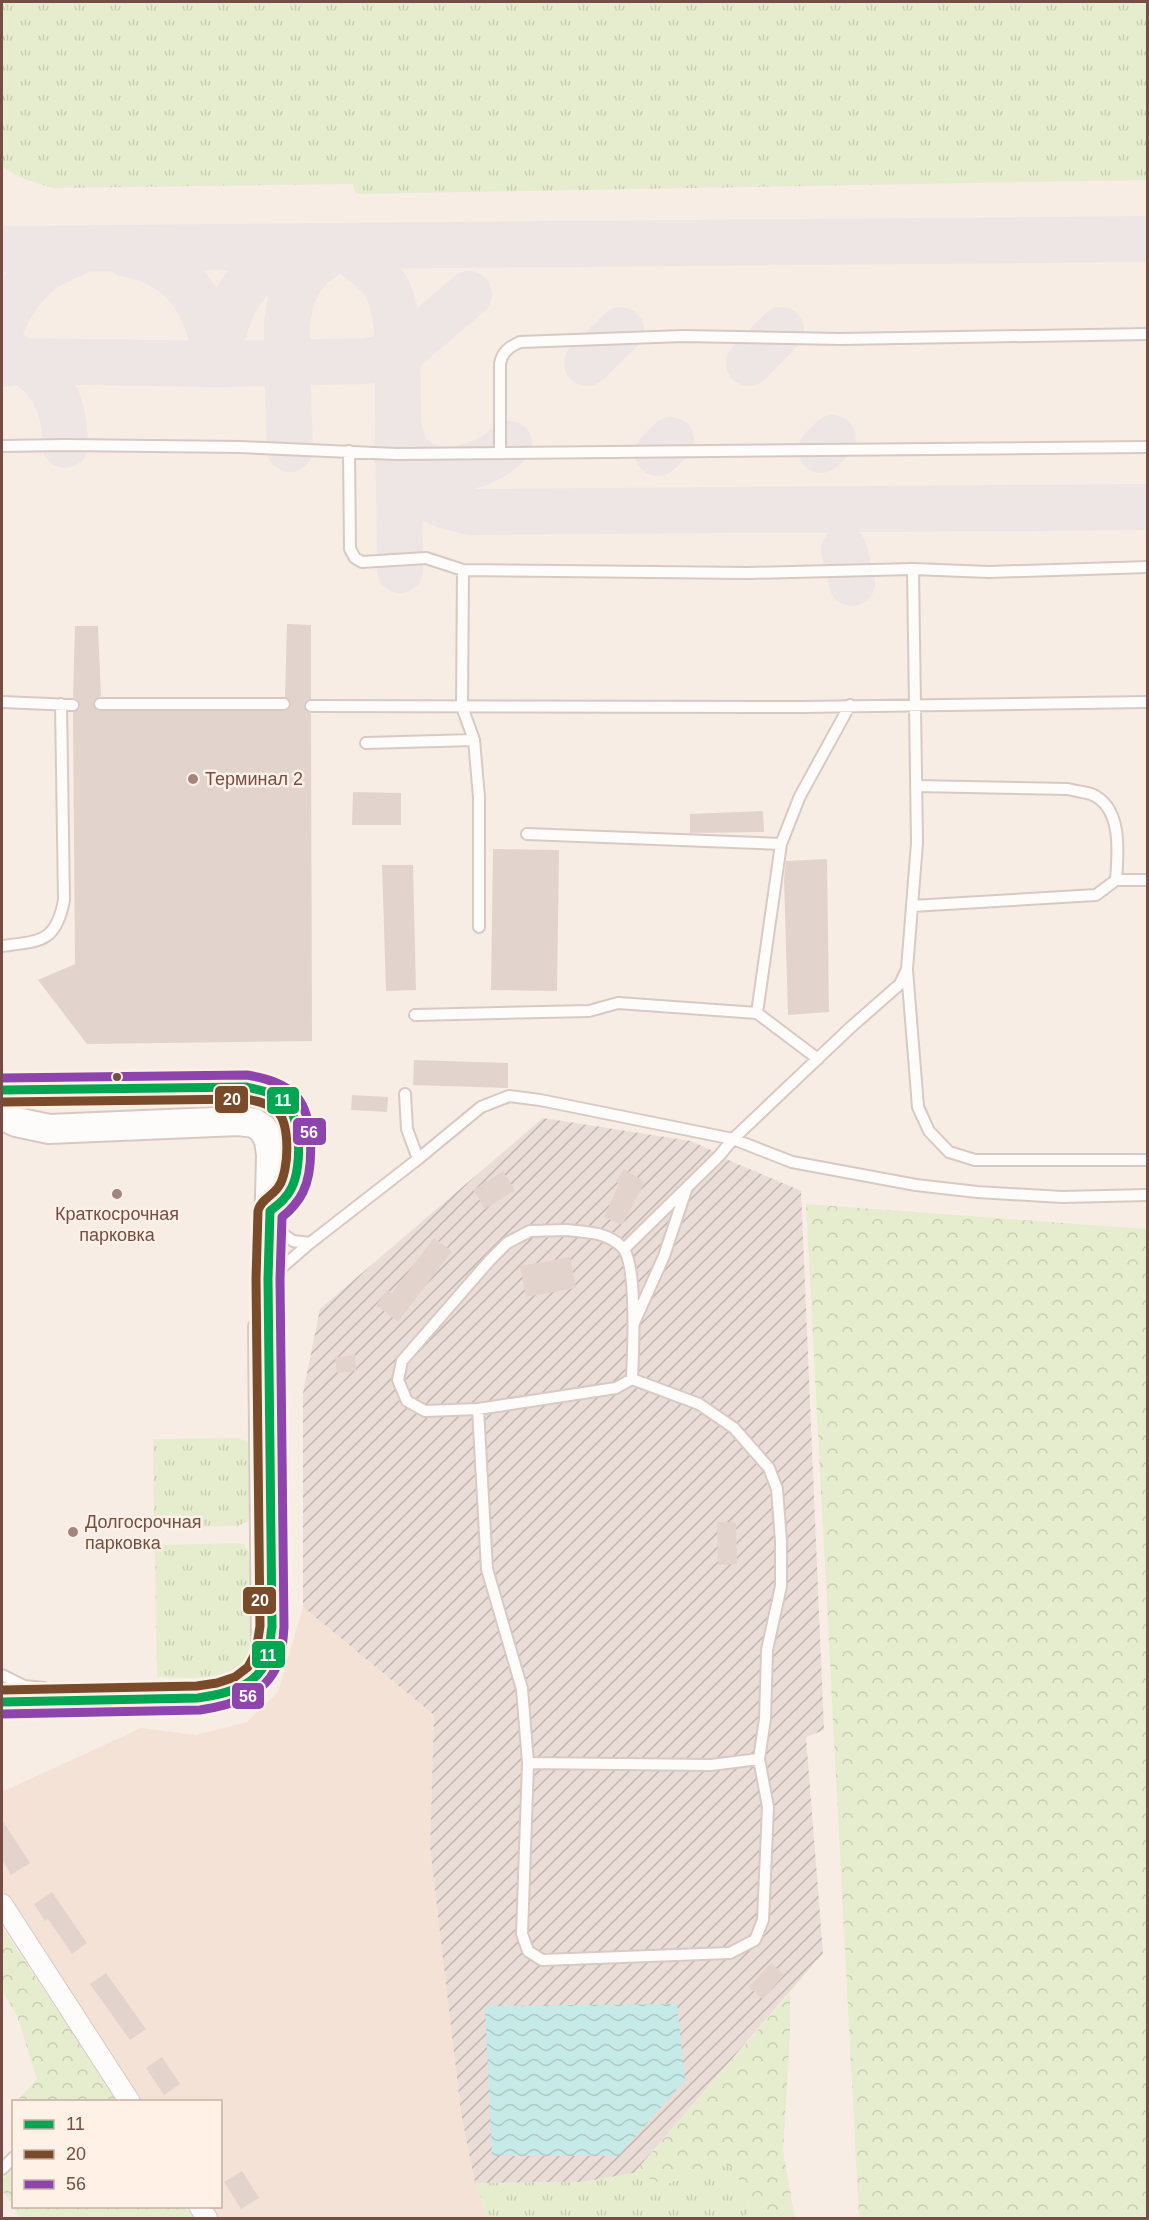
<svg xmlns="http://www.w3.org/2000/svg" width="1149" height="2220" font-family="Helvetica,sans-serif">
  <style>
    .residential { fill: #f5e2d6 }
    .industrial { fill: url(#industrial-furrows) }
    .grass { fill: url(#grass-tufts) }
    .forest { fill: url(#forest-crowns) }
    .water { fill: url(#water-waves) }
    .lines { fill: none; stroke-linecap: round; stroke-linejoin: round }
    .taxiway { stroke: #ede6e4; stroke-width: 46 }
    .building { fill: #e3d3cd }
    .lane-casing { stroke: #d8c9c3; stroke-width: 14 }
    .street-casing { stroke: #d8c9c3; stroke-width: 22 }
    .secondary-casing { stroke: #d8c8c2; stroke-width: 32 }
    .lane { stroke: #fefcfb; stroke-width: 10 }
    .street { stroke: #fefcfb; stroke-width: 20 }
    .secondary { stroke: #fefcfb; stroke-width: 28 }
    .bus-1-casing { stroke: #fff1e6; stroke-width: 14 }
    .bus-2-casing { stroke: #fff1e6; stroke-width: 14 }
    .bus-3-casing { stroke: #fff1e6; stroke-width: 14 }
    .bus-1 { stroke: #00a651; stroke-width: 9 }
    .bus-2 { stroke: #7a4b2a; stroke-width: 9 }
    .bus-3 { stroke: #8e44ad; stroke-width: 9 }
    .poi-dot { fill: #a3857c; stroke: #fff1e6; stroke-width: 2 }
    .bus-dot { fill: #764d44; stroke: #fff1e6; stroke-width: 2 }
    .labels { text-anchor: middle; stroke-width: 5; stroke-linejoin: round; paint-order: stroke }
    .poi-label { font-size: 18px; fill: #764d44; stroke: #fff1e6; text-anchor: start }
    .line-badge { stroke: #fff1e6; stroke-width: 2 }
    .badge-label { font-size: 16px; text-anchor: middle; font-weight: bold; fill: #fff }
  </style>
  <defs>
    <pattern id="industrial-furrows" width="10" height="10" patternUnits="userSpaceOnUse" patternTransform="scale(1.5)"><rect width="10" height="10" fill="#eaddd7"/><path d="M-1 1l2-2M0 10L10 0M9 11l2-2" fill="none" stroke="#c2b5b0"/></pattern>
    <pattern id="grass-tufts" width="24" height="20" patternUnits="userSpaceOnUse" patternTransform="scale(1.5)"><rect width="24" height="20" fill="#e6edce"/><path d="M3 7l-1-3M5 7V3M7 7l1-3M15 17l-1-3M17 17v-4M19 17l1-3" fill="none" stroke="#c9cdb2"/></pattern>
    <pattern id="forest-crowns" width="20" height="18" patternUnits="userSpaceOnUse" patternTransform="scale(1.5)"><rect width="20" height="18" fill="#e6edce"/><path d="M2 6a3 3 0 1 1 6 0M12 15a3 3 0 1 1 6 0" fill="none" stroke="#c9cdb2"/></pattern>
    <pattern id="water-waves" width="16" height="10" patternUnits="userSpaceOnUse" patternTransform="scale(1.5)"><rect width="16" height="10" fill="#c6eae7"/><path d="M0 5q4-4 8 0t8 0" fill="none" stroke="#aecac7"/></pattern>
  </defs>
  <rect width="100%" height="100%" fill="#f7ede5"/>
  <path class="residential" d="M303,1607L434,1715L430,1847L461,2113L475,2183L488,2218H217L209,2207L220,2206V2102L138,2101L2,1896V1792L141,1728L196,1735L247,1722L278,1692Z"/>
  <path class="industrial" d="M543,1118L691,1141L711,1150L719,1156L801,1191L824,1730L806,1737L823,1953L634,2173L583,2182L475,2183L461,2113L430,1847L434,1715L303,1607V1393L320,1309Z"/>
  <path class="grass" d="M2,2H1147V180L356,194L353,184L53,188L24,179L2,167Z
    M238,1438L247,1442L250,1450L251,1513L247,1521L239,1526L154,1527L153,1439Z
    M238,1543L243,1544L251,1555L252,1644C249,1652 246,1663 239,1669C223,1682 177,1677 157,1677L155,1545Z
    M721,2162L735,2169L750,2211L743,2218H488L475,2183L583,2182L634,2173L666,2185L686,2174Z"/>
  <path class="forest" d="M806,1204L1147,1229V2218H859Z
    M2,1927L118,2101H17L37,2079L17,2016L2,1990Z
    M790,1993V2035L783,2151L795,2218H743L750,2211L735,2169L721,2162L686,2174L666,2185L634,2173Z
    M13,2168L14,2206L186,2207L194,2218H20L2,2190V2179Z"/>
  <path class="water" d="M677,2004L685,2080L618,2156H492L485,2006Z"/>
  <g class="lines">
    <path class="taxiway" d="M2,249L1148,239
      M127,254C186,265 210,307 216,364
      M2,326C9,306 24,285 41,271C53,262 70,256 84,249
      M8,353C49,372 65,400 65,445
      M216,363C229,303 241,269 304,249
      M587,363L621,330
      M749,363L781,330
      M2,364L25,361L216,364L366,361L387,357L405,349L469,294
      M399,429C402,438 403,448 410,455C437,482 485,467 509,444
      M290,449L287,362V323L291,299L300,281L312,265L341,246C381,274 393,283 397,333L400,570
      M821,450L833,438
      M658,453L671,440
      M396,454C408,491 435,506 472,512L1148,507
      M844,550L852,583"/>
  </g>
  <path class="building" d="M287,624L311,625V699L305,702L304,707L307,712L311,714L312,1041L87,1044L38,980L75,964L73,712L79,709L80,705L77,699L73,698L75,626H98L101,696L96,698L93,703L97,711H284L288,710L291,705L290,700L285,697Z
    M353,792L401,793V825H352Z
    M763,811L764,832L690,833V814Z
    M493,849L559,850L557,991L491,990Z
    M827,859L829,1012L788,1015L784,878L786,861Z
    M382,865H413L416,990L386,991Z
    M414,1060L508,1063V1088L413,1085Z
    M352,1095L388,1097L387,1112L351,1110Z
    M624,1169L645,1182L622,1225L604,1217L619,1184L616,1182Z
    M503,1171L515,1190L485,1209L473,1190Z
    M434,1238L452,1251L398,1322L376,1305L387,1290L392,1293Z
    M570,1257L576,1288L526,1297L520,1266Z
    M355,1355L356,1371L337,1373L335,1357Z
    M717,1522H736L737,1564L718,1565Z
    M2,1820L30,1863L11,1875L2,1859Z
    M52,1892L87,1943L72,1954L48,1919L45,1921L34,1904Z
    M771,1963L784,1975L763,1999L749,1987Z
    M106,1973L146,2029L130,2040L90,1984Z
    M162,2057L180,2084L164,2095L146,2068Z
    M242,2171L259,2198L241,2209L224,2182Z"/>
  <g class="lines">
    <defs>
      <path id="lane" d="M2,446L65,445L240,447L396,454L1148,447
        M349,451L350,549L355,558L362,562L426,558L463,570L748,573L913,569L989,572L1148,567
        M500,452V364C502,352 509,347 520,342L683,336L841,339L1148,334
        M463,570L462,707L474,740
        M2,702L73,705
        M100,704H284
        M311,706L802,707L1148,702
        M366,743L474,740L479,797V927
        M916,786L1068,789C1075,791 1084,792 1091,794C1123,807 1118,853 1116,880
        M527,834L781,844
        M912,906L1096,895L1116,880H1148
        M2,946C40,941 56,943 64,900L61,704
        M907,970L918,1107L929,1131L949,1152L975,1160H1148
        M757,1013L781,844L800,796L850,705
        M415,1015L589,1011L618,1003L757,1013L818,1059
        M2,1090L247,1087L260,1089L282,1099L291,1108L298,1124V1173L290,1193L274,1207
        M405,1094L407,1129L418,1159
        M273,1227L293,1241L310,1243
        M566,1230C586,1232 607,1232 622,1247C638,1263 633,1353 632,1379L616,1388L478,1409L425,1411L407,1401L398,1380L402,1361L490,1260L507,1243L530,1231Z
        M624,1249L719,1156L733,1139L851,1027L900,984L907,969L917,843L913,569
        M273,1275L310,1243L418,1159L481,1107L509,1096L540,1100L733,1139L792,1162L916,1185L977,1192L1062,1197L1148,1195
        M634,1323L664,1256L686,1190
        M254,1326L257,1641
        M478,1409L487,1569L522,1689L528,1763L522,1934L528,1951L542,1960L730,1953L755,1940L763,1920L768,1807L759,1759L765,1719L767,1650L781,1586V1541L777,1489L769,1468L734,1428L699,1404L632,1379
        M2,1675L24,1686L44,1688
        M528,1763L711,1765L759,1759
        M2,2169L14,2157"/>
      <path id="street" d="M2,1904L130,2102
        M199,2206L207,2218"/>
      <path id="secondary" d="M2,1115L16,1122L49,1129L239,1121L254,1123L263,1129L269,1140L271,1155L268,1279L272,1627C270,1637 270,1647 268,1656C258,1688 226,1694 198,1698L2,1702"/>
    </defs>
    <use href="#lane" class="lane-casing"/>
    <use href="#street" class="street-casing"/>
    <use href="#secondary" class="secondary-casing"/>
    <use href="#lane" class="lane"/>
    <use href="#street" class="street"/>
    <use href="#secondary" class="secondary"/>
    <defs>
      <path id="bus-1" d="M2,1090L247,1087C259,1090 272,1092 282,1099C302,1115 302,1166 292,1187C287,1198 279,1204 270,1211L268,1279L272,1627C270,1636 271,1647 268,1656C259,1687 226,1694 198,1698L2,1702"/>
      <path id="bus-2" d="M2,1690L197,1686L217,1683L235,1677L248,1667L256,1652L260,1626L256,1279L258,1211C261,1199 273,1196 279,1186C289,1171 291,1123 276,1110C268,1103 256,1101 246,1099L2,1102"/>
      <path id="bus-3" d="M2,1078L247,1075C265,1078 285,1083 297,1097C314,1117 314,1169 303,1192C298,1202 291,1210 282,1217L280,1279L284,1627C283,1638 283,1650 279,1660C268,1695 233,1705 200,1710L2,1714"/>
    </defs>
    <use href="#bus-1" class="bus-1-casing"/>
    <use href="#bus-2" class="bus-2-casing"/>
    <use href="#bus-3" class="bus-3-casing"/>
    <use href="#bus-1" class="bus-1"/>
    <use href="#bus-2" class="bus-2"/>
    <use href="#bus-3" class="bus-3"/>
  </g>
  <g class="poi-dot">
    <circle cx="193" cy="779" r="6"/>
    <circle cx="117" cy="1194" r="6"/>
    <circle cx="73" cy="1532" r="6"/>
  </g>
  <circle class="bus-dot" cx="117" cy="1077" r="5"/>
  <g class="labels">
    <g class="poi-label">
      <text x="205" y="785">Терминал 2</text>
      <text x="117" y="1220" text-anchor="middle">Краткосрочная<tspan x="117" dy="21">парковка</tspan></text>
      <text x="85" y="1528">Долгосрочная<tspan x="85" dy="21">парковка</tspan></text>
    </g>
  </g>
  <g class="line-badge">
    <rect x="214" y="1085" width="35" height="29" rx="6" fill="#7a4b2a"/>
    <rect x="266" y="1086" width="34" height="29" rx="6" fill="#00a651"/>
    <rect x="292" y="1117" width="35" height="29" rx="6" fill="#8e44ad"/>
    <rect x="242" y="1586" width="35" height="29" rx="6" fill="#7a4b2a"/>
    <rect x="251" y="1640" width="35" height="29" rx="6" fill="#00a651"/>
    <rect x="231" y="1682" width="34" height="28" rx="6" fill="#8e44ad"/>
  </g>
  <g class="badge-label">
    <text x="232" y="1105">20</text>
    <text x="283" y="1106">11</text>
    <text x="309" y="1138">56</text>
    <text x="260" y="1606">20</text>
    <text x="268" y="1661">11</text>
    <text x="248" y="1702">56</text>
  </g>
  <rect width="1149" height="2220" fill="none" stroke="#764d44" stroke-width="6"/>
  <rect x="12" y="2100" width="210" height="108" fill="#fff1e6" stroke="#c8afa5" stroke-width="1.5"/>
  <rect x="24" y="2120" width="30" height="9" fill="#00a651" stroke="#c8afa5" stroke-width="1.5"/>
  <text x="66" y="2130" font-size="18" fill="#764d44">11</text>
  <rect x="24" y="2150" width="30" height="9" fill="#7a4b2a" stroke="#c8afa5" stroke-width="1.5"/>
  <text x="66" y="2160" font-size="18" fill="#764d44">20</text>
  <rect x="24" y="2180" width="30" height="9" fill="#8e44ad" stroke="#c8afa5" stroke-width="1.5"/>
  <text x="66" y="2190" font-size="18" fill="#764d44">56</text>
</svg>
